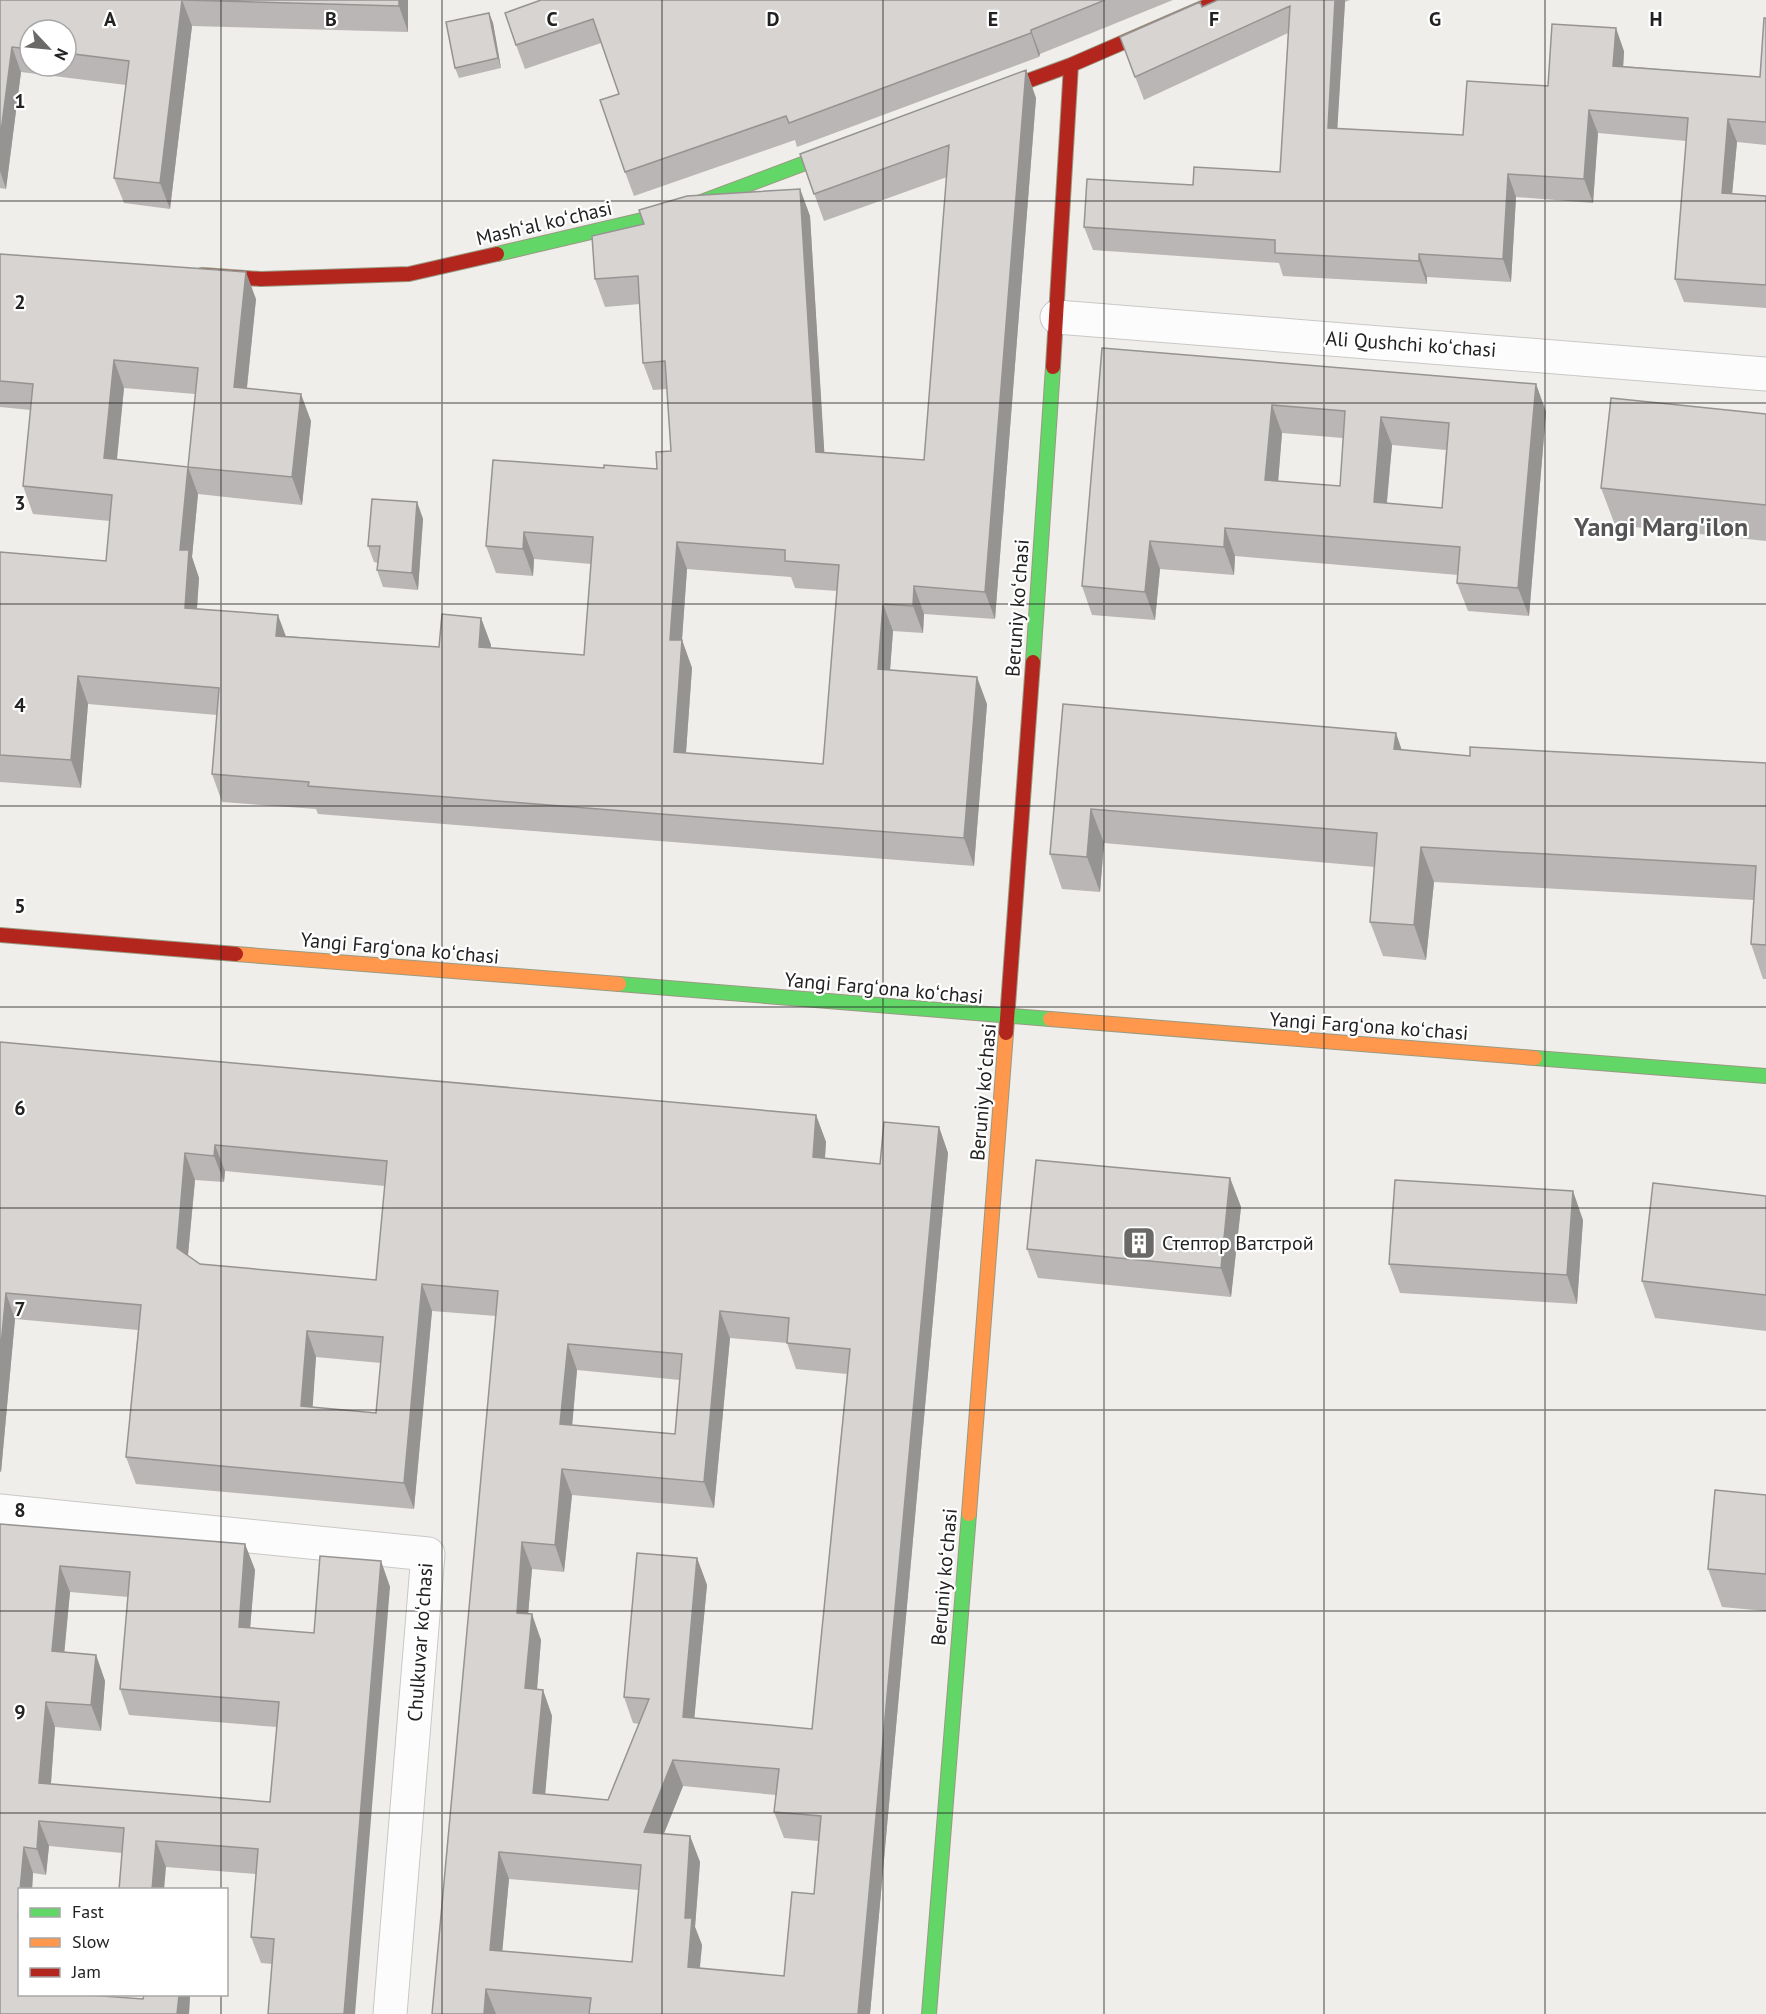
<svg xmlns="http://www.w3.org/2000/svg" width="1766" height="2014" font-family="'PT Sans',sans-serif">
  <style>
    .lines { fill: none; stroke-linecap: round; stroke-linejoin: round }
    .street-casing { stroke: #c9c8c7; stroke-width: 35 }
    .fast-casing { stroke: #999a82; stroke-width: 16 }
    .slow-casing { stroke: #999a82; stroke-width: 16 }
    .jam-casing { stroke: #999a82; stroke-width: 16 }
    .street { stroke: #fdfcfc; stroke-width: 33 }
    .fast { stroke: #63d668; stroke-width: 14 }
    .slow { stroke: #ff974d; stroke-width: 14 }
    .jam { stroke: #b3261e; stroke-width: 14 }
    .wall { fill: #b9b6b5; fill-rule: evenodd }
    .shaded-wall { fill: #969493 }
    .building { fill: #d7d4d2; stroke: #969493; stroke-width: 1.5; fill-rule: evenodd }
    .grid { fill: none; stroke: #222; stroke-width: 1.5; stroke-opacity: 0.55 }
    .labels { text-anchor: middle; stroke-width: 4.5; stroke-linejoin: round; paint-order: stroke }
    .street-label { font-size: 20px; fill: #222; stroke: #fff }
    .poi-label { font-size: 20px; fill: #222; stroke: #fff; text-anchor: start }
    .district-label { font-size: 26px; font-weight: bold; fill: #555; stroke: #fff }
    .grid-label { font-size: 20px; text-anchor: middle; font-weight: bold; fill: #222; stroke: #fff; stroke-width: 4.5; stroke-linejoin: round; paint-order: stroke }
  </style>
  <rect width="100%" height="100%" fill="#f0eeeb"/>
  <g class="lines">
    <defs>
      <path id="street" d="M1057,317L1766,374
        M0,1511L428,1554L390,2014"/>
      <path id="fast" d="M497,254L672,213L845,148
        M1033,662L1053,367
        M619,984L1050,1019
        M1535,1058L1766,1076
        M929,2014L969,1514"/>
      <path id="slow" d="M236,954L619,984
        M1050,1019L1535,1058
        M969,1514L1006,1033"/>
      <path id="jam" d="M987,96L1071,65L1221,0
        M202,275L261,279L409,274L497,254
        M1053,367L1071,65
        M0,935L236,954
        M1006,1033L1033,662"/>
    </defs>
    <use href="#street" class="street-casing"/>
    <use href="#fast" class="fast-casing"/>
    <use href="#slow" class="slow-casing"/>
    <use href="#jam" class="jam-casing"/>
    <use href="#street" class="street"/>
    <use href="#fast" class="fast"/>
    <use href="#slow" class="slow"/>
    <use href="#jam" class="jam"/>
  </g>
  <path class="wall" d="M0,0H408V32L192,26L170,209L124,203L114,178L126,85L21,72L6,189L0,188ZM30,30H66V66H30Z
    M541,0H1173L1040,54L1039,57L797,147L795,140L634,196L625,172L619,94L601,43L525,69L516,45Z
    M1218,0H1350L1345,2L1337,129L1463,135L1548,86L1624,51L1623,66L1760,77L1766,18V145L1737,142L1732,194L1766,196V308L1684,302L1675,279L1686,141L1598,133L1593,203L1516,197L1511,282L1427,277V284L1283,276L1279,263L1093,250L1084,227L1193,185L1280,172L1288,33L1144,100L1120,37L1202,7Z
    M489,13L493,23L501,68L459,78L455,68Z
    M1026,70L1036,98L995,619L924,614L923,633L893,631L890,670L987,704L974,866L318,814L316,809L222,802L212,774L217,715L88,704L81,788L0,782V552L106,561L110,521L33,514L23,486L31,410L0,407V254L256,299L247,388L311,421L302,505L198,494L192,557L199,578L197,609L286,636L439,647L481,618L491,645V648L584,655L591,564L534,559L533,576L496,573L486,546L604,468L657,469L671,451L667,389L653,390L643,363L640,304L605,307L595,279L800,189L810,216L824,452L924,460L947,177L824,221L800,154ZM124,388L195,394L188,467L117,460ZM687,569L791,577L795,588L837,591L823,764L686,753L692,668L682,640Z
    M1102,348L1536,384L1546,412L1529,616L1468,611L1457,583L1458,575L1235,556L1234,575L1160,569L1155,620L1092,615L1082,586ZM1282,433L1343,438L1340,486L1278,481ZM1392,445L1446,450L1442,508L1387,503Z
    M1766,414V541L1615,525L1601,488Z
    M417,502L423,519L418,590L383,587L377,570L378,563L374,562L368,546Z
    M1063,704L1402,750L1470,756L1766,763V979H1763L1751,944L1754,900L1434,882L1426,960L1383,956L1370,922L1375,867L1104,843L1100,892L1062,889L1050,854Z
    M0,1042L816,1115L826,1142L825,1158L880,1164L939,1127L948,1153L870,2014H432L496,1316L432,1311L414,1509L136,1484L126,1457L138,1330L15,1319L1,1472H0ZM225,1171L385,1186L376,1280L200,1264L188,1256L195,1180L224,1182ZM730,1338L787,1343L796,1369L847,1374L812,1729L694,1718L707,1585L697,1558L624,1697L633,1723L639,1724L608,1800L545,1794L552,1716L543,1690L537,1689L541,1640L528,1614L532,1569L564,1572L572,1495L714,1508ZM316,1357L381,1363L376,1413L312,1407ZM577,1370L680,1380L675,1434L572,1425ZM683,1786L776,1795L774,1812L784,1838L818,1841L814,1894L784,1976L700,1968L702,1945L695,1927L700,1862L690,1836L664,1834ZM509,1879L639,1890L632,1962L502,1951Z
    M1230,1178L1241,1207L1231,1297L1038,1278L1027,1249Z
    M1766,1196V1331L1655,1318L1642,1281Z
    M1583,1220L1577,1304L1400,1293L1389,1264Z
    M1766,1495V1611L1722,1607L1708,1569Z
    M0,1524L245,1544L255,1570L250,1628L314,1633L381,1561L390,1587L272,1964L261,1963L251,1937L256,1874L166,1867L122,1853L49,1846L46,1875L33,1873L32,1890H20V1995L143,1999L144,1995H190L189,2014H0ZM70,1592L128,1597L120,1689L129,1715L277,1727L270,1802L51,1784L55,1727L101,1731L105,1681L96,1655L64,1652Z"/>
  <path class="shaded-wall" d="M182,0L192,26L170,209L160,183Z
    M399,0H408V32L399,6Z
    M1335,0H1345V2L1336,151L1328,128Z
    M489,13L493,23L501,68L498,58Z
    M1616,28L1624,51L1622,89L1613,66Z
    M1031,30L1040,54L1039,57L1031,33Z
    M12,47L21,72L6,189L0,171V139Z
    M1026,70L1036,98L995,619L985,592Z
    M1589,110L1598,133L1593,203L1584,179Z
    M1728,119L1737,142L1730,216L1722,193Z
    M1508,174L1516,197L1511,282L1503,259Z
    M800,189L810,216L826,479L816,452Z
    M1419,254L1427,277V284L1419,261Z
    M246,272L256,299L244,415L234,387Z
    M114,360L124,388L114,486L104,458Z
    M1536,384L1546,412L1529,616L1518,588Z
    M301,394L311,421L302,505L292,477Z
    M1272,405L1282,433L1276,508L1265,480Z
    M1381,417L1392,445L1384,531L1374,502Z
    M188,467L198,494L192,557L199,578L195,635L185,608L180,550Z
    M417,502L423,519L418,590L412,573Z
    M1225,528L1235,556L1234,575L1224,547Z
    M524,532L534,559L533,576L523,549Z
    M1150,541L1160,569L1155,620L1145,592Z
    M677,542L687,569L680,667L670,640Z
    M914,586L924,614L923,633L913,606Z
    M883,604L893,631L888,697L878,669Z
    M278,615L288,642L276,636Z
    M481,618L491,645L489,675L479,647Z
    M682,640L692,668L684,780L674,752Z
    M78,676L88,704L81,788L71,760Z
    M977,677L987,704L974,866L964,838Z
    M1396,733L1408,768L1394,749Z
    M1091,809L1104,843L1100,892L1087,857Z
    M1421,847L1434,882L1426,960L1414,925Z
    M816,1115L826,1142L823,1184L813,1157Z
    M939,1127L948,1153L870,2014H858Z
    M215,1145L225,1171L224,1182L214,1156Z
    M185,1153L195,1180L186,1275L177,1248Z
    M1230,1178L1241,1207L1231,1297L1221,1268Z
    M1573,1191L1583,1220L1577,1304L1567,1275Z
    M422,1284L432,1311L414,1509L404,1483Z
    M6,1293L15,1319L1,1472L0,1469V1355Z
    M720,1311L730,1338L714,1508L704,1482Z
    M307,1331L316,1357L311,1432L301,1406Z
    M568,1344L577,1370L570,1450L560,1424Z
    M562,1469L572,1495L564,1572L555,1545Z
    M522,1542L532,1569L526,1639L517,1613Z
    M245,1544L255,1570L248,1653L239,1627Z
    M697,1558L707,1585L692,1743L683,1717Z
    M381,1561L390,1587L355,2014H344Z
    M60,1566L70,1592L62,1677L52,1651Z
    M532,1614L541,1640L535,1714L525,1688Z
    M96,1655L105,1681L101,1731L91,1705Z
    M543,1690L552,1716L543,1819L533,1793Z
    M46,1702L55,1727L49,1809L39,1783Z
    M673,1760L683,1786L654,1858L644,1832Z
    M39,1821L49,1846L46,1875L37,1849Z
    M690,1836L700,1862L695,1927L702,1945L697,1993L688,1967L685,1918Z
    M156,1841L166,1867L164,1890H152Z
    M24,1847L33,1873L32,1890H20Z
    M499,1852L509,1879L500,1976L490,1950Z
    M486,1989L496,2014H484Z
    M179,1995H190L189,2014H177Z"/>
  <path class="building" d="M0,0H182L160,183L114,178L129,61L66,53V30H30V49L12,47L0,139Z
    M183,0H399V6Z
    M541,0H1105L1031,30V33L789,123L786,116L625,172L600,100L619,94L593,19L516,45L505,13Z
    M1218,0H1335L1328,128L1463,135L1467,81L1548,86L1552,24L1616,28L1613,66L1760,77L1764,18H1766V122L1728,119L1722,193L1766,196V285L1675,279L1688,118L1589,110L1584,179L1508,174L1503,259L1419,254V261L1275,253V240L1084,227L1087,179L1193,185L1194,167L1280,172L1290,6L1135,77L1120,37L1200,2L1202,7Z
    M489,13L498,58L455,68L446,22Z
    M1026,70L985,592L914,586L913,606L883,604L878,669L977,677L964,838L308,786L309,782L212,774L219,688L78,676L71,760L0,755V552L106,561L112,495L23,486L33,384L0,381V254L246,272L234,387L301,394L292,477L188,467L180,550H189L185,608L278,615L276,636L439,647L442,614L481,618L479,647L584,655L593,537L524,532L523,549L486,546L493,460L604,468V465L657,469L656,452L671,451L665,361L643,363L638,276L595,279L592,236L644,224L639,210L687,196L800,189L816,452L924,460L949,145L814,194L800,154ZM114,360L198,368L188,467L104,458ZM677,542L785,550V561L839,565L823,764L674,752L682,640H670Z
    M1102,348L1536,384L1518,588L1457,583L1460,547L1225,528L1224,547L1150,541L1145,592L1082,586ZM1272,405L1345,411L1340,486L1265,480ZM1381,417L1449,423L1442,508L1374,502Z
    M1611,398L1766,414V505L1601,488Z
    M372,499L417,502L412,573L377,570L380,546H368Z
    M1063,704L1396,733L1394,749L1470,756V747L1766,763V945L1751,944L1756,866L1421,847L1414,925L1370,922L1377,833L1091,809L1087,857L1050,854Z
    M0,1042L816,1115L813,1157L880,1164L884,1122L939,1127L858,2014H589L591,1998L486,1989L484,2014H432L498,1291L422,1284L404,1483L126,1457L141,1305L6,1293L0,1355ZM215,1145L387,1161L376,1280L200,1264L177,1248L185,1153L214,1156ZM720,1311L789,1318L787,1343L850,1349L812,1729L683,1717L697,1558L637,1553L624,1697L649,1699L608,1800L533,1793L543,1690L525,1688L532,1614L517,1613L522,1542L555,1545L562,1469L704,1482ZM307,1331L383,1337L376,1413L301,1406ZM568,1344L682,1354L675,1434L560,1424ZM673,1760L779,1769L774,1812L821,1816L814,1894L792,1892L784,1976L688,1967L692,1918H685L690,1836L644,1832ZM499,1852L641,1865L632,1962L490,1950Z
    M1036,1160L1230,1178L1221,1268L1027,1249Z
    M1395,1180L1573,1191L1567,1275L1389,1264Z
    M1653,1183L1766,1196V1295L1642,1281Z
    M1715,1490L1766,1495V1574L1708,1569Z
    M0,1524L245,1544L239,1627L314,1633L320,1556L381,1561L344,2014H268L274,1939L251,1937L258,1849L156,1841L152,1890H119L124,1828L39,1821L37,1849L24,1847L20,1890L18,1918H20V1995H88L143,1999L144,1995H179L177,2014H0ZM60,1566L130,1572L120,1689L279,1702L270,1802L39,1783L46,1702L91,1705L96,1655L52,1651Z"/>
  <path class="grid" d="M221,0V1890M442,0V2014M662,0V2014M883,0V2014M1104,0V2014M1324,0V2014M1545,0V2014M0,201H1766M0,403H1766M0,604H1766M0,806H1766M0,1007H1766M0,1208H1766M0,1410H1766M0,1611H1766M0,1813H1766M221,1994V2014"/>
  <defs>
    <symbol id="building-square" viewBox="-11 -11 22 22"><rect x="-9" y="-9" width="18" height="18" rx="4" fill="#6a6968" stroke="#fff"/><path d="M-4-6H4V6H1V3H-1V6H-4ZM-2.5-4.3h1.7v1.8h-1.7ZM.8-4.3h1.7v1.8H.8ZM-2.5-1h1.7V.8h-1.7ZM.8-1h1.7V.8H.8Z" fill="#fff"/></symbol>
  </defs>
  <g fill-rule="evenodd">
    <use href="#building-square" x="1120" y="1224" width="38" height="38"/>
  </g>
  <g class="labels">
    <g class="street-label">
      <text transform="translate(544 223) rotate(-13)" y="7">Mashʻal koʻchasi</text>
      <text transform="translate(1411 344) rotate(4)" y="7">Ali Qushchi koʻchasi</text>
      <text transform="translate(1017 608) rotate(-86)" y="7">Beruniy koʻchasi</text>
      <text transform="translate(400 948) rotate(5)" y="7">Yangi Fargʻona koʻchasi</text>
      <text transform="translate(884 988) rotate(5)" y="7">Yangi Fargʻona koʻchasi</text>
      <text transform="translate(1369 1026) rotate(4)" y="7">Yangi Fargʻona koʻchasi</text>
      <text transform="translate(983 1092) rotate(-85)" y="7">Beruniy koʻchasi</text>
      <text transform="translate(944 1577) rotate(-85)" y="7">Beruniy koʻchasi</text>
      <text transform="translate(420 1642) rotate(-86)" y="7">Chulkuvar koʻchasi</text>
    </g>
    <g class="poi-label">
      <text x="1162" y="1250">Стептор Ватстрой</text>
    </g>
    <g class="district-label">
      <text x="1661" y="536">Yangi Marg'ilon</text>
    </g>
  </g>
  <g class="grid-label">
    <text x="110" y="26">A</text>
    <text x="331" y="26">B</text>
    <text x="552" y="26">C</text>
    <text x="773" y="26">D</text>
    <text x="993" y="26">E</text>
    <text x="1214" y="26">F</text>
    <text x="1435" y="26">G</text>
    <text x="1656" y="26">H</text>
    <text x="20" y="108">1</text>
    <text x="20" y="309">2</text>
    <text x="20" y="510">3</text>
    <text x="20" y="712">4</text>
    <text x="20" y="913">5</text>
    <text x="20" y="1115">6</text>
    <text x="20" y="1316">7</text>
    <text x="20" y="1517">8</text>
    <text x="20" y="1719">9</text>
  </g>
  <rect x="18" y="1888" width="210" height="108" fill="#ffffff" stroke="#a7a7a7" stroke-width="1.5"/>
  <rect x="30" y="1908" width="30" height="9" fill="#63d668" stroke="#a7a7a7" stroke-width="1.5"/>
  <text x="72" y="1918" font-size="18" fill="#222222">Fast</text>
  <rect x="30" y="1938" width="30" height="9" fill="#ff974d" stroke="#a7a7a7" stroke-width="1.5"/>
  <text x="72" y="1948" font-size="18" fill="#222222">Slow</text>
  <rect x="30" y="1968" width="30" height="9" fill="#b3261e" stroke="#a7a7a7" stroke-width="1.5"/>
  <text x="72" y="1978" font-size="18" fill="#222222">Jam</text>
  <g transform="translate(48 48) rotate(116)"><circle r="28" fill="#ffffff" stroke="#a7a7a7" stroke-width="1.5"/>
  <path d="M0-4.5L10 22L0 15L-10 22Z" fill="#6a6968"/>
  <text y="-9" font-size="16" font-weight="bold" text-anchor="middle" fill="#222222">N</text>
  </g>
</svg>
